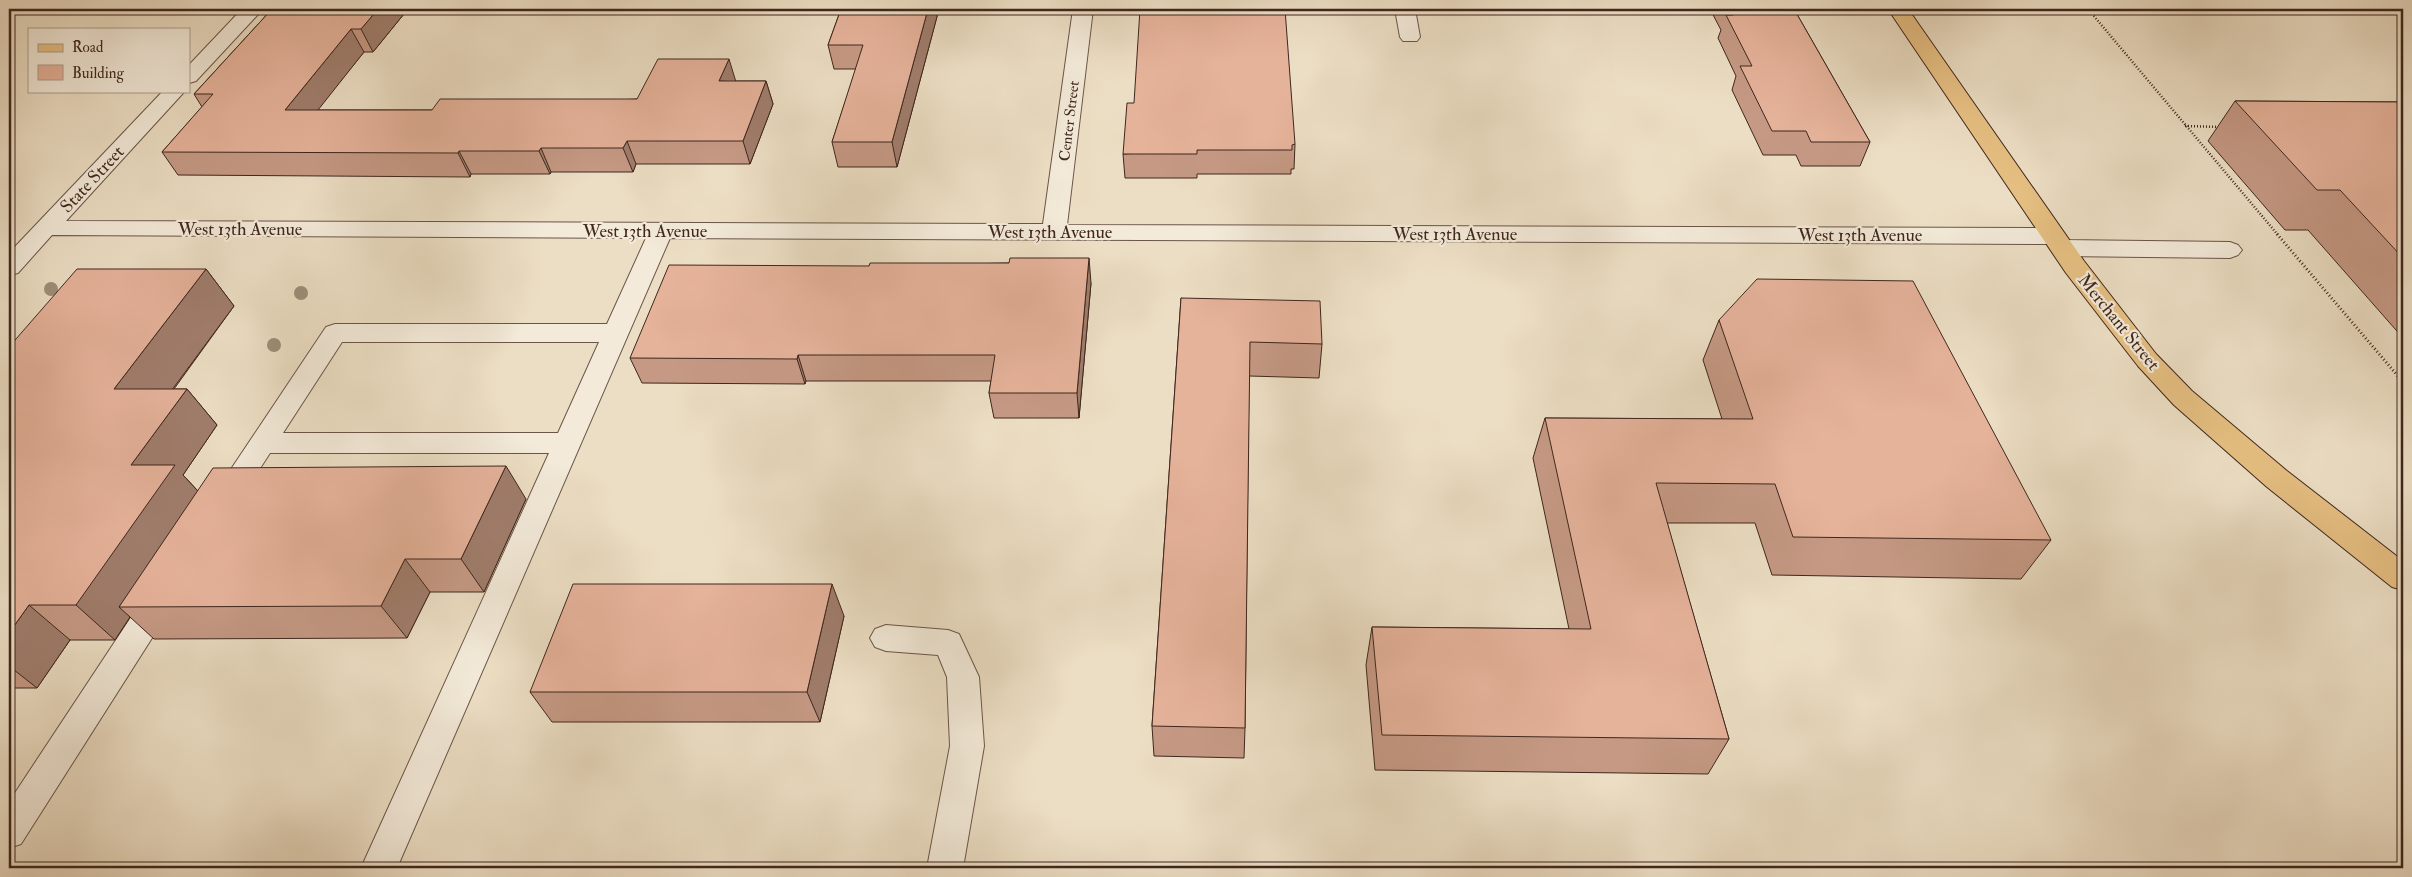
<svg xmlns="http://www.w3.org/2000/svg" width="2412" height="877" font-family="'IM FELL Double Pica',serif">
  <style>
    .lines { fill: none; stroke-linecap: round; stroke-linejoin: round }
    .minor-casing { stroke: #6a5548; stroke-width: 2 }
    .major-casing { stroke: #3f271e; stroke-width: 2 }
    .path-far1 { stroke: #3f271e; stroke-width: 2.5; stroke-dasharray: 1 2; stroke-linecap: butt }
    .path { stroke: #3f271e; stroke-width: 3; stroke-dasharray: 1 2.5; stroke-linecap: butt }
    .minor { fill: #f3ead9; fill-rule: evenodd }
    .major { fill: #e6bf82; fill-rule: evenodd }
    .tree { fill: #9e8e79 }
    .wall { fill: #c59984; stroke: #3f271e }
    .shaded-wall { fill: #a07d6c; stroke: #3f271e }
    .building { fill: #e5b29a; stroke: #3f271e }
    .labels { text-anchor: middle; stroke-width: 4.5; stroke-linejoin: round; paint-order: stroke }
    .far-street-label { font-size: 15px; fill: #3f271e; stroke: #f3ead9 }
    .street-label { font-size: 18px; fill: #3f271e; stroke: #f3ead9 }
  </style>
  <rect width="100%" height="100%" fill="#ecdec4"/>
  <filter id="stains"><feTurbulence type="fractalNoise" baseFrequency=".004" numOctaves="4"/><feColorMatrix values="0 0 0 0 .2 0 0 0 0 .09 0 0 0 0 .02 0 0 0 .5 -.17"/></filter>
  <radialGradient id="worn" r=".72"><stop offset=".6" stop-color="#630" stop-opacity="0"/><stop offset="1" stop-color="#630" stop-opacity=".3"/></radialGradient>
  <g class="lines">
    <defs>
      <path id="minor" d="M242,9H263L196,81L189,83V65Z
        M1073,9H1093L1067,225L2054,228L2062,231L2066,236L2063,240L2230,242L2238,245L2242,250L2238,255L2230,258L2062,256L2054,253L2050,248L2053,244L670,238L397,868H361L549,453H270L235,507L225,510L215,507L211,499L326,327L335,324H607L646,238L52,235L18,273L9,275V253L163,91H185L66,221L1043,224ZM342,342H599L558,433H283Z
        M1395,9H1415L1420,37L1417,41H1403L1400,37Z
        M162,583L173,587L177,596L173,605L21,844L9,848V802L151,587Z
        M886,625L948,630L959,634L979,677L984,746L963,868H927L950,746L947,677L938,655L886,651L875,647L870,638L875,629Z"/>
      <path id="major" d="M1888,9H1908L2084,261L2156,354L2192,391L2287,471L2403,561V590L2392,587L2267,487L2174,405L2138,366L2066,273Z"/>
    </defs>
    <use href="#minor" class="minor-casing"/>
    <use href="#major" class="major-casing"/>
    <path class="path-far1" d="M2088,9L2278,235
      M2185,126L2220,127"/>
    <path class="path" d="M2277,234L2403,382"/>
    <use href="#minor" class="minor"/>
    <use href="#major" class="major"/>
  </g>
  <g class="tree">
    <circle cx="51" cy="289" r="7"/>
    <circle cx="301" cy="293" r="7"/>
    <circle cx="274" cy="345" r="7"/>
  </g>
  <path class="wall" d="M272,9H408L373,52H364L317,110H432L637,99L736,81H766L773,104L750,164H636L633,172H551L550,174H471L470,177L178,175L162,152L202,107L194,94Z
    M841,9H939L897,167H838L832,142L856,69H834L828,45Z
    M1710,9H1794L1870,142L1860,166H1801L1796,155H1763L1732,90L1736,76L1718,38L1721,30Z
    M2235,101L2403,102V338L2308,230H2285L2208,141Z
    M1295,144L1294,169H1291V174H1197V178H1125L1123,154Z
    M1009,263L1091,283L1079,418H994L989,393L991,381H806L805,384L642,383L630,358L869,266Z
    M206,269L234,306L174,389H187L217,425L183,475L198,491L526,499L484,592H430L407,638L154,639L130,617L115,640H70L37,688H9V347Z
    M1181,298L1322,344L1319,378L1249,376L1245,728L1244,758L1154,756L1152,726Z
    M1719,320L2051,540L2021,579L1772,575L1755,523H1667L1729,739L1708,774L1375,770L1366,665L1372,627L1569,629L1533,458L1545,418L1722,419L1703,360Z
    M844,616L820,722H552L530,692Z"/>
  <path class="shaded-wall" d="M378,9H408L373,52L361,29Z
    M928,9H939L897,167L892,142Z
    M351,29L364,52L299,134L285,110Z
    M729,59L736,82L719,81Z
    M766,81L773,104L750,164L743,141Z
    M627,141L636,164L633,172L623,148Z
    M541,148L551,172L550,174L539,151Z
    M459,151L471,174L470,177L458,153Z
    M1089,258L1091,283L1079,418L1077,393Z
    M206,269L234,306L146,425L114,389Z
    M798,355L806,381L805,384L797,359Z
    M187,389L217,425L183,475L207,501L119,607L130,617L115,640L76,605L131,465Z
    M506,466L526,499L484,592L461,559Z
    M405,559L430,592L407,638L381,606Z
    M832,584L844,616L820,722L807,692Z
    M29,605L70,640L37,688L9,666V633Z"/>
  <path class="building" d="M272,9H378L361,29H351L285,110H432L440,99H637L658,59H729L719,81H766L743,141H627L623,148H541L539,151H459L458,153L162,152L213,94H194Z
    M841,9H928L892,142H832L863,45H828Z
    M1140,9H1285L1295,144L1292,145V150H1197V154H1123L1127,103H1134Z
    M1730,9H1794L1870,142H1811L1806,131H1772L1740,66H1752L1726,15H1733Z
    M2235,101L2403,102V258L2340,190H2317Z
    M1010,258H1089L1077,393H989L995,355H798L797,359L630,358L669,265L869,266L870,263H1009Z
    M77,269H206L114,389H187L131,465H175L76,605H29L9,633V347Z
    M1757,279L1913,281L2051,540L1793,537L1775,484L1656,483L1729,739L1382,735L1372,627L1591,629L1545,418L1753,419L1719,320Z
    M1181,298L1320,301L1322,344L1250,342L1245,728L1152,726Z
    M506,466L461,559H405L381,606L119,607L213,468Z
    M573,584H832L807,692H530Z"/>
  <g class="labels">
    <g class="far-street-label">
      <text transform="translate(1069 121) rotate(-83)" y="5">Center Street</text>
    </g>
    <g class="street-label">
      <text transform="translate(92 179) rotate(-47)" y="6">State Street</text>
      <text x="240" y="235">West 13th Avenue</text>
      <text x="645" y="237">West 13th Avenue</text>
      <text x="1050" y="238">West 13th Avenue</text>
      <text x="1455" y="240">West 13th Avenue</text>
      <text x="1860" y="241">West 13th Avenue</text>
      <text transform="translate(2119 322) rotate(51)" y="6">Merchant Street</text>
    </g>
  </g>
  <rect width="2412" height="877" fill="none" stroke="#ecdec4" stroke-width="30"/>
  <rect x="10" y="10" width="2392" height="857" fill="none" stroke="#3f271e" stroke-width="2.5"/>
  <rect x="15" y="15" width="2382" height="847" fill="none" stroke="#3f271e"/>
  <rect x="28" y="28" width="162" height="65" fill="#f3ead9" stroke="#ab9c8e"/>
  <rect x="38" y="44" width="25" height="8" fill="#e6bf82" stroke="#ab9c8e"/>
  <text x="72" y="52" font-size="15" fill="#3f271e">Road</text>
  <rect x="38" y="65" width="25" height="15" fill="#e5b29a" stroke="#ab9c8e"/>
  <text x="72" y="78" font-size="15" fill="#3f271e">Building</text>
  <rect width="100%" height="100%" filter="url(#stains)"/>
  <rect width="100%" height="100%" fill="url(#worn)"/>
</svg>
